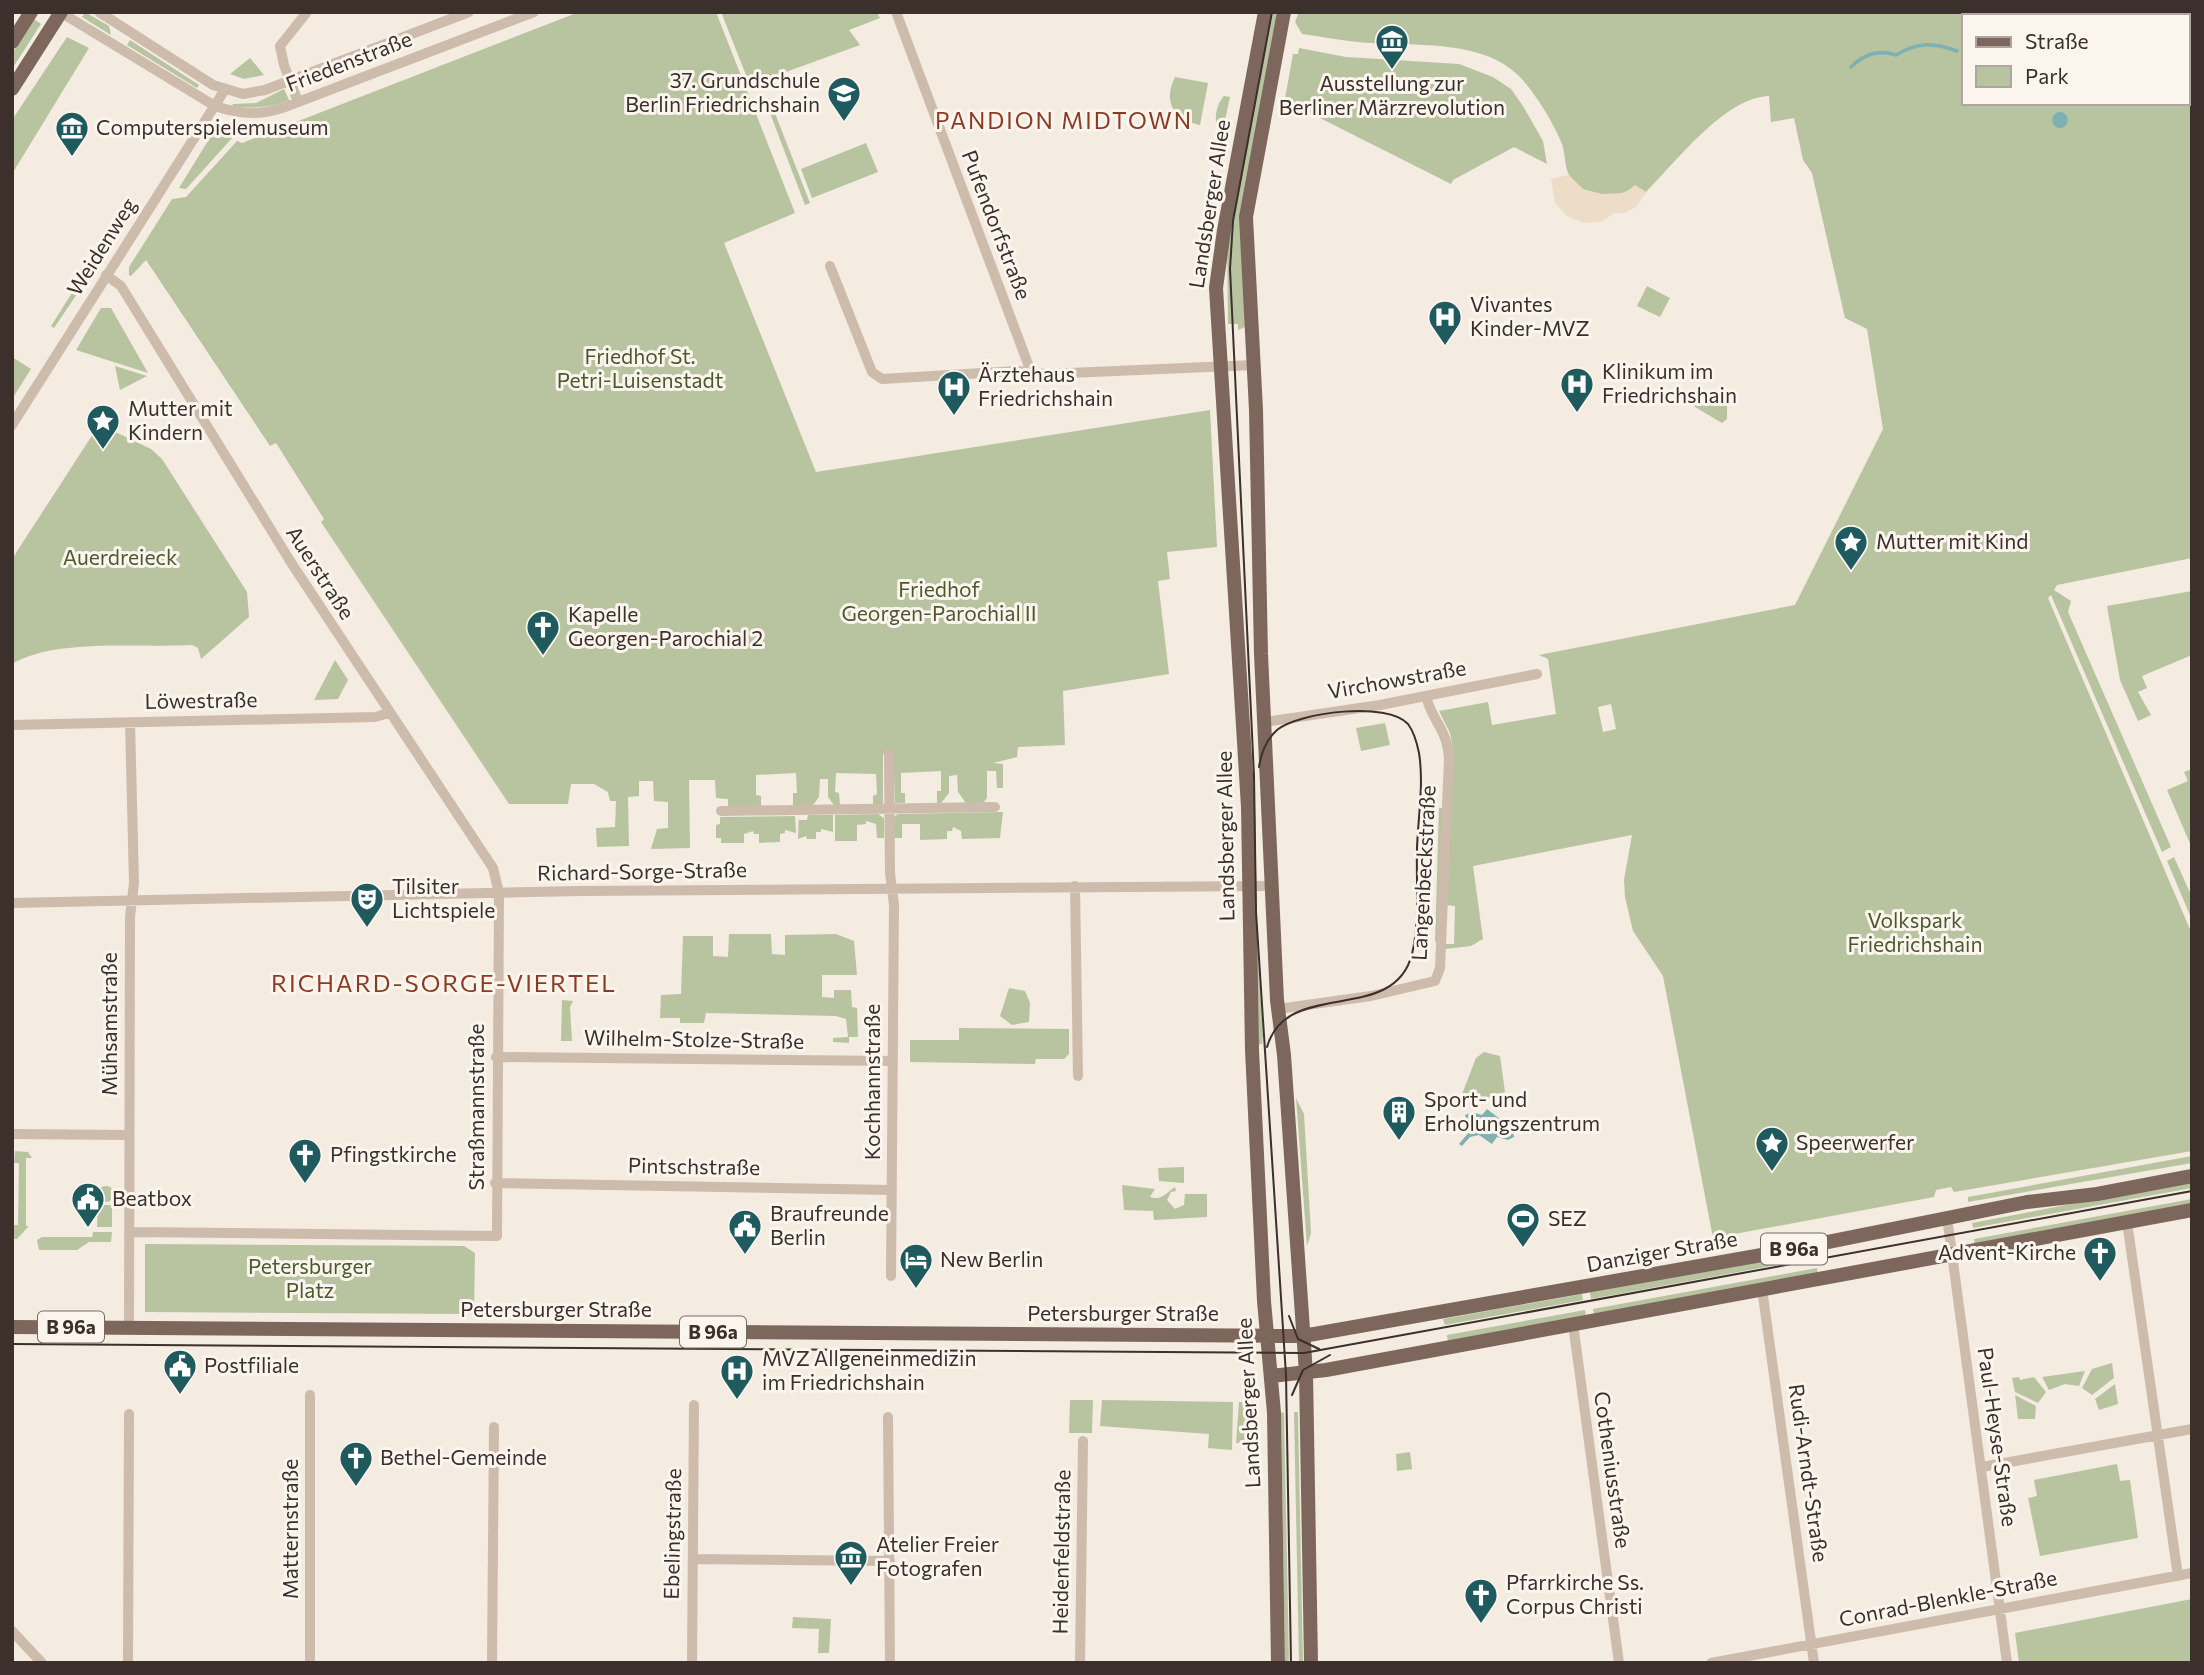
<svg xmlns="http://www.w3.org/2000/svg" width="2204" height="1675" font-family="Commissioner,sans-serif">
  <style>
    .green { fill: #b8c4a0; fill-rule: evenodd }
    .plaza { fill: #ecdcc8 }
    .water { fill: #7fb0b2 }
    .lines { fill: none; stroke-linecap: round; stroke-linejoin: round }
    .stream { stroke: #7fb0b2; stroke-width: 3.5 }
    .minor { stroke: #cdbbac; stroke-width: 10 }
    .major { stroke: #7d675c; stroke-width: 14 }
    .tram { stroke: #3b302b; stroke-width: 2 }
    .labels { text-anchor: middle; stroke-width: 6; stroke-linejoin: round; paint-order: stroke }
    .shield { fill: #fbf5ee; stroke: #756b66; stroke-width: 2 }
    .shield-label { font-size: 19px; font-weight: bold; fill: #3b302b }
    .street-label { font-size: 21px; fill: #3b302b; stroke: #fbf5ee }
    .poi-label { font-size: 21px; fill: #3b302b; stroke: #fbf5ee; text-anchor: start }
    .park-label { font-size: 21px; fill: #4a5a2e; stroke: #fbf5ee }
    .neighbourhood-label { font-size: 23px; letter-spacing: 2px; fill: #8c3b22; stroke: #fbf5ee }
    .quarter-label { font-size: 24px; letter-spacing: 2px; fill: #8c3b22; stroke: #fbf5ee }
  </style>
  <rect width="100%" height="100%" fill="#f4ebe1"/>
  <path class="green" d="M85,12L109,26L111,35L82,17Z
    M579,12H716L795,213L724,243L816,472L1210,410L1217,547L1167,552L1170,579L1158,581L1169,674L1063,691L1065,745L1018,747L1017,757L993,763L1003,764V788H997L996,771H987V798L983,803H966L958,792L957,775L949,776V793L941,803H937V791H941V771L901,773V793H905V803H895L893,753L883,754V804H873V796L877,794L876,774L836,773L835,792L839,793L840,805H834L828,797V779H820L819,797L813,805L793,806V793H797L796,773L756,775V795L761,796V806L728,807V799L716,798L715,780H689L690,848L651,849L657,829L668,828V802L654,801L653,781H639V796L628,797L629,846L597,847L596,828L615,827L616,801H610L608,792L594,784H571L568,804H509L321,522L324,519L276,443L270,446L146,260L131,276L129,275V267L172,199L186,197L237,141L242,143Z
    M721,12H877L880,18L849,30L860,45L750,85Z
    M1269,12H1279L1242,211L1245,327L1238,330V324H1228L1227,243Z
    M1299,12H2192V558L2057,585L2054,590L2071,601L2068,612L2171,847L2162,852L2051,595L2048,598L2192,934V1151L1954,1192L1951,1187L1936,1190L1934,1197L1713,1238L1663,976L1633,931L1625,897L1624,880L1632,835L1473,866L1483,939L1471,946L1445,949V944H1454L1455,906L1446,905L1453,750L1450,733L1439,711L1488,702L1492,725L1556,714L1548,659L1539,655L1795,605L1883,429L1867,329L1845,318L1812,173L1803,160L1794,118L1771,122L1769,96C1725,97 1676,162 1646,192L1635,186C1619,200 1585,197 1572,180C1564,170 1566,156 1562,144C1555,125 1534,91 1519,76C1483,40 1418,46 1371,43C1348,42 1325,37 1302,34L1295,22ZM1964,16H2188V103H1964ZM1611,704L1616,729L1603,732L1598,707Z
    M34,19L41,24L12,69V54Z
    M67,37L89,48L12,174V120Z
    M130,40L199,85L197,88L127,45Z
    M1299,48L1346,57L1459,64L1493,77L1511,89L1523,106L1543,141L1547,164L1514,147L1453,180L1451,184L1298,107L1284,104L1293,54H1298Z
    M250,58L264,75L244,79L230,74Z
    M1175,77L1208,83L1200,125C1175,120 1162,103 1175,77Z
    M284,89L289,100C270,108 253,108 232,107L233,104L256,103Z
    M1224,96L1230,97L1223,130L1218,128C1213,120 1217,103 1224,96Z
    M769,98L810,203L805,205L765,100Z
    M216,135L234,136L186,189L179,188L211,136Z
    M866,143L878,172L812,198L801,169Z
    M87,269L92,272L54,328L51,326Z
    M1647,286L1670,298L1660,317L1637,306Z
    M101,308H111L148,373L76,350Z
    M12,357L31,369L12,399Z
    M115,366L147,376L120,390Z
    M1713,395L1727,404V419L1722,423L1695,407L1694,403L1699,397Z
    M107,428L151,449L162,459L247,592L249,617L201,659L198,648L192,645C141,648 54,638 12,664V559L93,434Z
    M2192,591V655L2142,676L2147,688L2138,692L2151,715L2138,721L2120,680L2107,606Z
    M335,660L348,680L338,699L314,700Z
    M1385,723L1390,745L1361,751L1356,728Z
    M2192,769V846H2191L2167,790L2188,781L2184,772Z
    M1439,808H1443L1438,942H1435Z
    M1003,812L1000,838L962,839L961,831L953,827L952,831H947V839L920,840V824H902V838H894V817L898,814Z
    M878,814L884,818V838H877L876,824L866,821V824L857,825V841H835V815Z
    M799,815V820H807L808,815H833V832L821,829V832H816V839H807L806,836L798,839Z
    M795,816L796,833L785,830V833L780,834V842L759,843V834H754L753,831L744,834V843H721V838H716V825L720,824V817Z
    M2174,857L2192,897V920L2167,861Z
    M729,934H771L772,954L785,955V935L836,934L854,941L857,975H822V997L834,998V990H851L852,1007L857,1008L858,1037H849V1043L833,1042V1038L848,1037L846,1019L836,1016L706,1013L704,1023H680V1018H660L661,995L681,994L683,936H713V956L728,957Z
    M1257,939L1263,1035L1262,1044L1257,1045Z
    M1009,988L1025,991L1030,1003L1029,1022L1012,1025L1000,1016Z
    M562,1000L573,1001L570,1007L572,1041H561Z
    M959,1028L1069,1029V1054L1064,1059H1036L1035,1064L910,1062V1040H959Z
    M1484,1052L1500,1056L1505,1092L1484,1099L1464,1098L1462,1094L1476,1058Z
    M1296,1098L1304,1114L1311,1233L1307,1246Z
    M15,1151L28,1152L32,1158H26V1226H29L17,1239H12V1225H18L19,1163H14Z
    M2192,1156V1163L1968,1202V1197Z
    M1184,1167V1183L1159,1181L1158,1168Z
    M2192,1181V1188L1973,1228L1972,1223Z
    M1122,1185L1155,1189L1150,1197C1163,1201 1165,1193 1175,1187L1176,1191L1171,1192L1167,1200L1175,1209L1184,1205L1185,1194H1207V1217L1154,1220L1153,1211L1124,1210Z
    M98 1194a8 8 0 1 1 16 0a8 8 0 1 1-16 0Z
    M2192,1199V1205L1975,1246L1974,1239Z
    M98,1205H112V1227H97Z
    M93,1232H112L111,1242H89L77,1250H39L37,1240L42,1237H92Z
    M145,1244L464,1246L475,1253L474,1314L145,1312Z
    M1814,1251L1815,1258L1591,1299L1590,1292Z
    M1817,1268L1818,1274L1594,1315L1593,1309Z
    M1582,1294L1583,1300L1445,1325L1443,1319Z
    M1585,1310L1586,1317L1448,1342L1447,1335Z
    M2112,1363L2114,1378L2092,1395L2082,1388L2092,1369Z
    M2085,1371L2079,1386L2065,1384L2049,1390L2042,1377Z
    M2019,1377L2020,1380L2034,1377L2046,1392L2038,1403L2015,1392L2012,1378Z
    M2115,1384L2118,1404L2099,1410L2095,1399Z
    M2015,1395L2036,1406L2035,1419H2018Z
    M1070,1400H1093L1092,1433H1069Z
    M1102,1400L1233,1402L1232,1450L1208,1448L1209,1434L1100,1426Z
    M1239,1402H1251L1254,1405V1444L1236,1443Z
    M1284,1412L1289,1663H1285L1281,1413Z
    M1294,1412H1298L1303,1663H1299Z
    M1410,1452L1412,1469L1397,1471L1396,1454Z
    M2117,1464L2120,1481L2130,1480L2138,1538L2040,1556L2028,1498L2037,1496L2034,1480Z
    M2192,1599V1663H2019L2015,1633Z
    M793,1617L831,1619L829,1653H818L819,1629L792,1628Z"/>
  <path class="plaza" d="M1569,175L1583,189L1602,194L1625,193L1635,185L1646,192L1636,207L1625,213H1615L1602,221L1584,223L1567,216L1555,203L1551,179Z"/>
  <path class="water" d="M1982,12H2066L2061,16H1980Z
    M2052 120a8 8 0 1 1 16 0a8 8 0 1 1-16 0Z
    M1487,1109L1513,1129L1514,1137L1508,1140L1497,1137L1492,1144L1479,1135L1470,1137L1462,1146L1459,1144L1470,1131L1465,1115L1472,1112L1482,1115Z"/>
  <g class="lines">
    <path class="stream" d="M1851,67C1864,54 1878,49 1896,55C1918,42 1932,42 1957,51"/>
    <path class="minor" d="M60,12L215,106C239,114 260,116 285,107L534,12
      M99,12L213,85L243,94L265,90L469,12
      M896,12L1031,372
      M298,102L284,65L280,46L307,12
      M830,266L872,372L882,379L1017,371L1046,374L1254,365
      M106,275L121,286L292,564L493,868L499,893L497,1236L130,1232
      M12,425L224,91
      M1265,722L1380,705L1537,674
      M12,725L375,717L389,713
      M889,753L890,873L894,905L891,1276
      M721,811L995,807
      M1075,886L1078,1076
      M12,903L579,891L1272,886
      M1278,1009L1371,996L1435,981L1440,968L1449,759C1447,727 1432,722 1426,696
      M496,1057L893,1061
      M12,1134L129,1135
      M495,1183L892,1190
      M1947,1217L2007,1663
      M2127,1222L2178,1576
      M1762,1289L1814,1663
      M1573,1324L1619,1663
      M129,1327L130,917L134,883L130,722
      M888,1417L890,1663
      M1982,1467L2192,1429
      M693,1559L890,1561
      M12,1631L42,1663
      M128,1663L129,1414
      M310,1663V1395
      M492,1663L494,1427
      M692,1663L694,1405
      M1080,1663L1083,1441
      M1711,1663L2192,1573"/>
    <path class="major" d="M1265,12L1224,230L1216,288L1248,807L1252,1050L1264,1301L1274,1413L1278,1663
      M1284,12L1246,217L1256,410L1261,654L1277,1000L1284,1055L1306,1373L1311,1663
      M12,42L31,12
      M12,89L61,12
      M12,1327L1303,1336L1773,1253L2027,1202L2097,1194L2192,1176
      M1271,1376L1326,1370L2192,1210"/>
    <path class="tram" d="M1272,12L1233,221L1230,269L1254,776L1256,912L1286,1375L1291,1663
      M1259,767C1261,753 1266,740 1277,730C1299,712 1388,701 1408,724C1414,732 1417,743 1419,753C1424,784 1418,818 1417,848C1416,882 1420,921 1412,954C1394,1026 1287,977 1267,1047
      M1289,1316L1298,1339L1319,1349
      M12,1344L1304,1353L2192,1191
      M1292,1395L1303,1370L1330,1355"/>
  </g>
  <defs>
    <symbol id="museum-pin" viewBox="-11 -11 22 30"><path d="M0 17L-7.5 6A9.5 9.5 0 1 1 7.5 6Z" fill="#1f5a5e" stroke="#fbf5ee"/><path d="M0-6L6-3V-2H-6V-3ZM-5-1h2V3h-2ZM-1-1h2V3h-2ZM3-1h2V3H3ZM-6 4H6V6H-6Z" fill="#fff"/></symbol>
    <symbol id="school-pin" viewBox="-11 -11 22 30"><path d="M0 17L-7.5 6A9.5 9.5 0 1 1 7.5 6Z" fill="#1f5a5e" stroke="#fbf5ee"/><path d="M0-5L7-2L0 1L-7-2ZM-4 1L0 2.5L4 1V4Q0 6-4 4Z" fill="#fff"/></symbol>
    <symbol id="hospital-pin" viewBox="-11 -11 22 30"><path d="M0 17L-7.5 6A9.5 9.5 0 1 1 7.5 6Z" fill="#1f5a5e" stroke="#fbf5ee"/><path d="M-5-5h3v3.5h4V-5h3V5h-3V1.5h-4V5h-3Z" fill="#fff"/></symbol>
    <symbol id="sight-pin" viewBox="-11 -11 22 30"><path d="M0 17L-7.5 6A9.5 9.5 0 1 1 7.5 6Z" fill="#1f5a5e" stroke="#fbf5ee"/><path d="M0-6L1.8-2.2L6-1.7L2.9 1.2L3.7 5.4L0 3.3L-3.7 5.4L-2.9 1.2L-6-1.7L-1.8-2.2Z" fill="#fff"/></symbol>
    <symbol id="church-pin" viewBox="-11 -11 22 30"><path d="M0 17L-7.5 6A9.5 9.5 0 1 1 7.5 6Z" fill="#1f5a5e" stroke="#fbf5ee"/><path d="M-1.2-6h2.4v3.5h3.3v2.4h-3.3V6h-2.4V-.1h-3.3v-2.4h3.3Z" fill="#fff"/></symbol>
    <symbol id="theatre-pin" viewBox="-11 -11 22 30"><path d="M0 17L-7.5 6A9.5 9.5 0 1 1 7.5 6Z" fill="#1f5a5e" stroke="#fbf5ee"/><path d="M-5-5.5Q0-4 5-5.5V0Q5 5 0 6Q-5 5-5 0ZM-3.3-2.5H-1v1.5H-3.3ZM1-2.5H3.3v1.5H1ZM-2.8 1Q0 5.5 2.8 1Z" fill="#fff"/></symbol>
    <symbol id="building-pin" viewBox="-11 -11 22 30"><path d="M0 17L-7.5 6A9.5 9.5 0 1 1 7.5 6Z" fill="#1f5a5e" stroke="#fbf5ee"/><path d="M-4-6H4V6H1V3H-1V6H-4ZM-2.5-4.3h1.7v1.8h-1.7ZM.8-4.3h1.7v1.8H.8ZM-2.5-1h1.7V.8h-1.7ZM.8-1h1.7V.8H.8Z" fill="#fff"/></symbol>
    <symbol id="civic-pin" viewBox="-11 -11 22 30"><path d="M0 17L-7.5 6A9.5 9.5 0 1 1 7.5 6Z" fill="#1f5a5e" stroke="#fbf5ee"/><path d="M-.6-6.5H3V-4.5H.6V-3L4-1V1h2V6H-6V1h2V-1L-.6-3ZM-1.2 2.5V6h2.4V2.5Z" fill="#fff"/></symbol>
    <symbol id="stadium-pin" viewBox="-11 -11 22 30"><path d="M0 17L-7.5 6A9.5 9.5 0 1 1 7.5 6Z" fill="#1f5a5e" stroke="#fbf5ee"/><path d="M0-5a6.5 5 0 1 0 0 10a6.5 5 0 1 0 0-10ZM-3.5-1.8h7v3.6h-7Z" fill="#fff"/></symbol>
    <symbol id="hotel-pin" viewBox="-11 -11 22 30"><path d="M0 17L-7.5 6A9.5 9.5 0 1 1 7.5 6Z" fill="#1f5a5e" stroke="#fbf5ee"/><path d="M-6-4.5h1.5V1H6V5H4.5V3h-9V5H-6ZM-4 0a1.8 1.8 0 1 1 3.6 0ZM.5 0V-2.5h3Q6-2.5 6 0Z" fill="#fff"/></symbol>
  </defs>
  <g fill-rule="evenodd">
    <use href="#museum-pin" x="1373" y="22" width="38" height="52"/>
    <use href="#school-pin" x="825" y="74" width="38" height="52"/>
    <use href="#museum-pin" x="53" y="109" width="38" height="52"/>
    <use href="#hospital-pin" x="1426" y="298" width="38" height="52"/>
    <use href="#hospital-pin" x="1558" y="365" width="38" height="52"/>
    <use href="#hospital-pin" x="935" y="368" width="38" height="52"/>
    <use href="#sight-pin" x="84" y="402" width="38" height="52"/>
    <use href="#sight-pin" x="1832" y="523" width="38" height="52"/>
    <use href="#church-pin" x="524" y="608" width="38" height="52"/>
    <use href="#theatre-pin" x="348" y="880" width="38" height="52"/>
    <use href="#building-pin" x="1380" y="1093" width="38" height="52"/>
    <use href="#sight-pin" x="1753" y="1124" width="38" height="52"/>
    <use href="#church-pin" x="286" y="1136" width="38" height="52"/>
    <use href="#civic-pin" x="69" y="1180" width="38" height="52"/>
    <use href="#stadium-pin" x="1504" y="1200" width="38" height="52"/>
    <use href="#civic-pin" x="726" y="1207" width="38" height="52"/>
    <use href="#church-pin" x="2081" y="1234" width="38" height="52"/>
    <use href="#hotel-pin" x="897" y="1241" width="38" height="52"/>
    <use href="#civic-pin" x="161" y="1347" width="38" height="52"/>
    <use href="#hospital-pin" x="718" y="1352" width="38" height="52"/>
    <use href="#church-pin" x="337" y="1439" width="38" height="52"/>
    <use href="#museum-pin" x="832" y="1538" width="38" height="52"/>
    <use href="#church-pin" x="1462" y="1576" width="38" height="52"/>
  </g>
  <g class="labels">
    <g class="shield">
      <rect x="1761" y="1233.5" width="66" height="31" rx="5"/>
      <rect x="38" y="1311.5" width="66" height="31" rx="5"/>
      <rect x="680" y="1316.5" width="66" height="31" rx="5"/>
    </g>
    <g class="shield-label">
      <text x="1794" y="1256">B 96a</text>
      <text x="71" y="1334">B 96a</text>
      <text x="713" y="1339">B 96a</text>
    </g>
    <g class="street-label">
      <text transform="translate(349 62) rotate(-21)" y="7">Friedenstraße</text>
      <text transform="translate(1210 204) rotate(-81)" y="7">Landsberger Allee</text>
      <text transform="translate(996 225) rotate(69)" y="7">Pufendorfstraße</text>
      <text transform="translate(102 247) rotate(-58)" y="7">Weidenweg</text>
      <text transform="translate(320 573) rotate(57)" y="7">Auerstraße</text>
      <text transform="translate(1397 680) rotate(-10)" y="7">Virchowstraße</text>
      <text transform="translate(201 701) rotate(-1)" y="7">Löwestraße</text>
      <text transform="translate(1226 836) rotate(-91)" y="7">Landsberger Allee</text>
      <text transform="translate(642 872) rotate(-1)" y="7">Richard-Sorge-Straße</text>
      <text transform="translate(1424 873) rotate(-87)" y="7">Langenbeckstraße</text>
      <text transform="translate(110 1024) rotate(-90)" y="7">Mühsamstraße</text>
      <text transform="translate(694 1040) rotate(1)" y="7">Wilhelm-Stolze-Straße</text>
      <text transform="translate(873 1082) rotate(-90)" y="7">Kochhannstraße</text>
      <text transform="translate(477 1107) rotate(-90)" y="7">Straßmannstraße</text>
      <text transform="translate(694 1167) rotate(1)" y="7">Pintschstraße</text>
      <text transform="translate(1662 1252) rotate(-10)" y="7">Danziger Straße</text>
      <text x="556" y="1317">Petersburger Straße</text>
      <text x="1123" y="1321">Petersburger Straße</text>
      <text transform="translate(1249 1403) rotate(-93)" y="7">Landsberger Allee</text>
      <text transform="translate(1997 1437) rotate(82)" y="7">Paul-Heyse-Straße</text>
      <text transform="translate(1612 1470) rotate(82)" y="7">Cotheniusstraße</text>
      <text transform="translate(1808 1473) rotate(82)" y="7">Rudi-Arndt-Straße</text>
      <text transform="translate(291 1529) rotate(-90)" y="7">Matternstraße</text>
      <text transform="translate(673 1534) rotate(-89)" y="7">Ebelingstraße</text>
      <text transform="translate(1062 1552) rotate(-89)" y="7">Heidenfeldstraße</text>
      <text transform="translate(1948 1599) rotate(-11)" y="7">Conrad-Blenkle-Straße</text>
    </g>
    <g class="poi-label">
      <text x="820" y="88" text-anchor="end">37. Grundschule<tspan x="820" dy="24">Berlin Friedrichshain</tspan></text>
      <text x="1392" y="91" text-anchor="middle">Ausstellung zur<tspan x="1392" dy="24">Berliner Märzrevolution</tspan></text>
      <text x="96" y="135">Computerspielemuseum</text>
      <text x="1470" y="312">Vivantes<tspan x="1470" dy="24">Kinder-MVZ</tspan></text>
      <text x="1602" y="379">Klinikum im<tspan x="1602" dy="24">Friedrichshain</tspan></text>
      <text x="978" y="382">Ärztehaus<tspan x="978" dy="24">Friedrichshain</tspan></text>
      <text x="128" y="416">Mutter mit<tspan x="128" dy="24">Kindern</tspan></text>
      <text x="1876" y="549">Mutter mit Kind</text>
      <text x="568" y="622">Kapelle<tspan x="568" dy="24">Georgen-Parochial 2</tspan></text>
      <text x="392" y="894">Tilsiter<tspan x="392" dy="24">Lichtspiele</tspan></text>
      <text x="1424" y="1107">Sport- und<tspan x="1424" dy="24">Erholungszentrum</tspan></text>
      <text x="1796" y="1150">Speerwerfer</text>
      <text x="330" y="1162">Pfingstkirche</text>
      <text x="112" y="1206">Beatbox</text>
      <text x="770" y="1221">Braufreunde<tspan x="770" dy="24">Berlin</tspan></text>
      <text x="1548" y="1226">SEZ</text>
      <text x="2076" y="1260" text-anchor="end">Advent-Kirche</text>
      <text x="940" y="1267">New Berlin</text>
      <text x="762" y="1366">MVZ Allgeneinmedizin<tspan x="762" dy="24">im Friedrichshain</tspan></text>
      <text x="204" y="1373">Postfiliale</text>
      <text x="380" y="1465">Bethel-Gemeinde</text>
      <text x="876" y="1552">Atelier Freier<tspan x="876" dy="24">Fotografen</tspan></text>
      <text x="1506" y="1590">Pfarrkirche Ss.<tspan x="1506" dy="24">Corpus Christi</tspan></text>
    </g>
    <g class="park-label">
      <text x="640" y="364">Friedhof St.<tspan x="640" dy="24">Petri-Luisenstadt</tspan></text>
      <text x="120" y="565">Auerdreieck</text>
      <text x="939" y="597">Friedhof<tspan x="939" dy="24">Georgen-Parochial II</tspan></text>
      <text x="1915" y="928">Volkspark<tspan x="1915" dy="24">Friedrichshain</tspan></text>
      <text x="310" y="1274">Petersburger<tspan x="310" dy="24">Platz</tspan></text>
    </g>
    <g class="neighbourhood-label">
      <text x="1064" y="129">PANDION MIDTOWN</text>
    </g>
    <g class="quarter-label">
      <text x="444" y="992">RICHARD-SORGE-VIERTEL</text>
    </g>
  </g>
  <rect width="2204" height="1675" fill="none" stroke="#3b302b" stroke-width="28"/>
  <rect x="1962" y="14" width="228" height="91" fill="#fbf5ee" stroke="#aea6a0" stroke-width="2"/>
  <rect x="1976" y="37" width="35" height="10" fill="#7d675c" stroke="#aea6a0" stroke-width="2"/>
  <text x="2025" y="49" font-size="21" fill="#3b302b">Straße</text>
  <rect x="1976" y="66" width="35" height="21" fill="#b8c4a0" stroke="#aea6a0" stroke-width="2"/>
  <text x="2025" y="84" font-size="21" fill="#3b302b">Park</text>
</svg>
